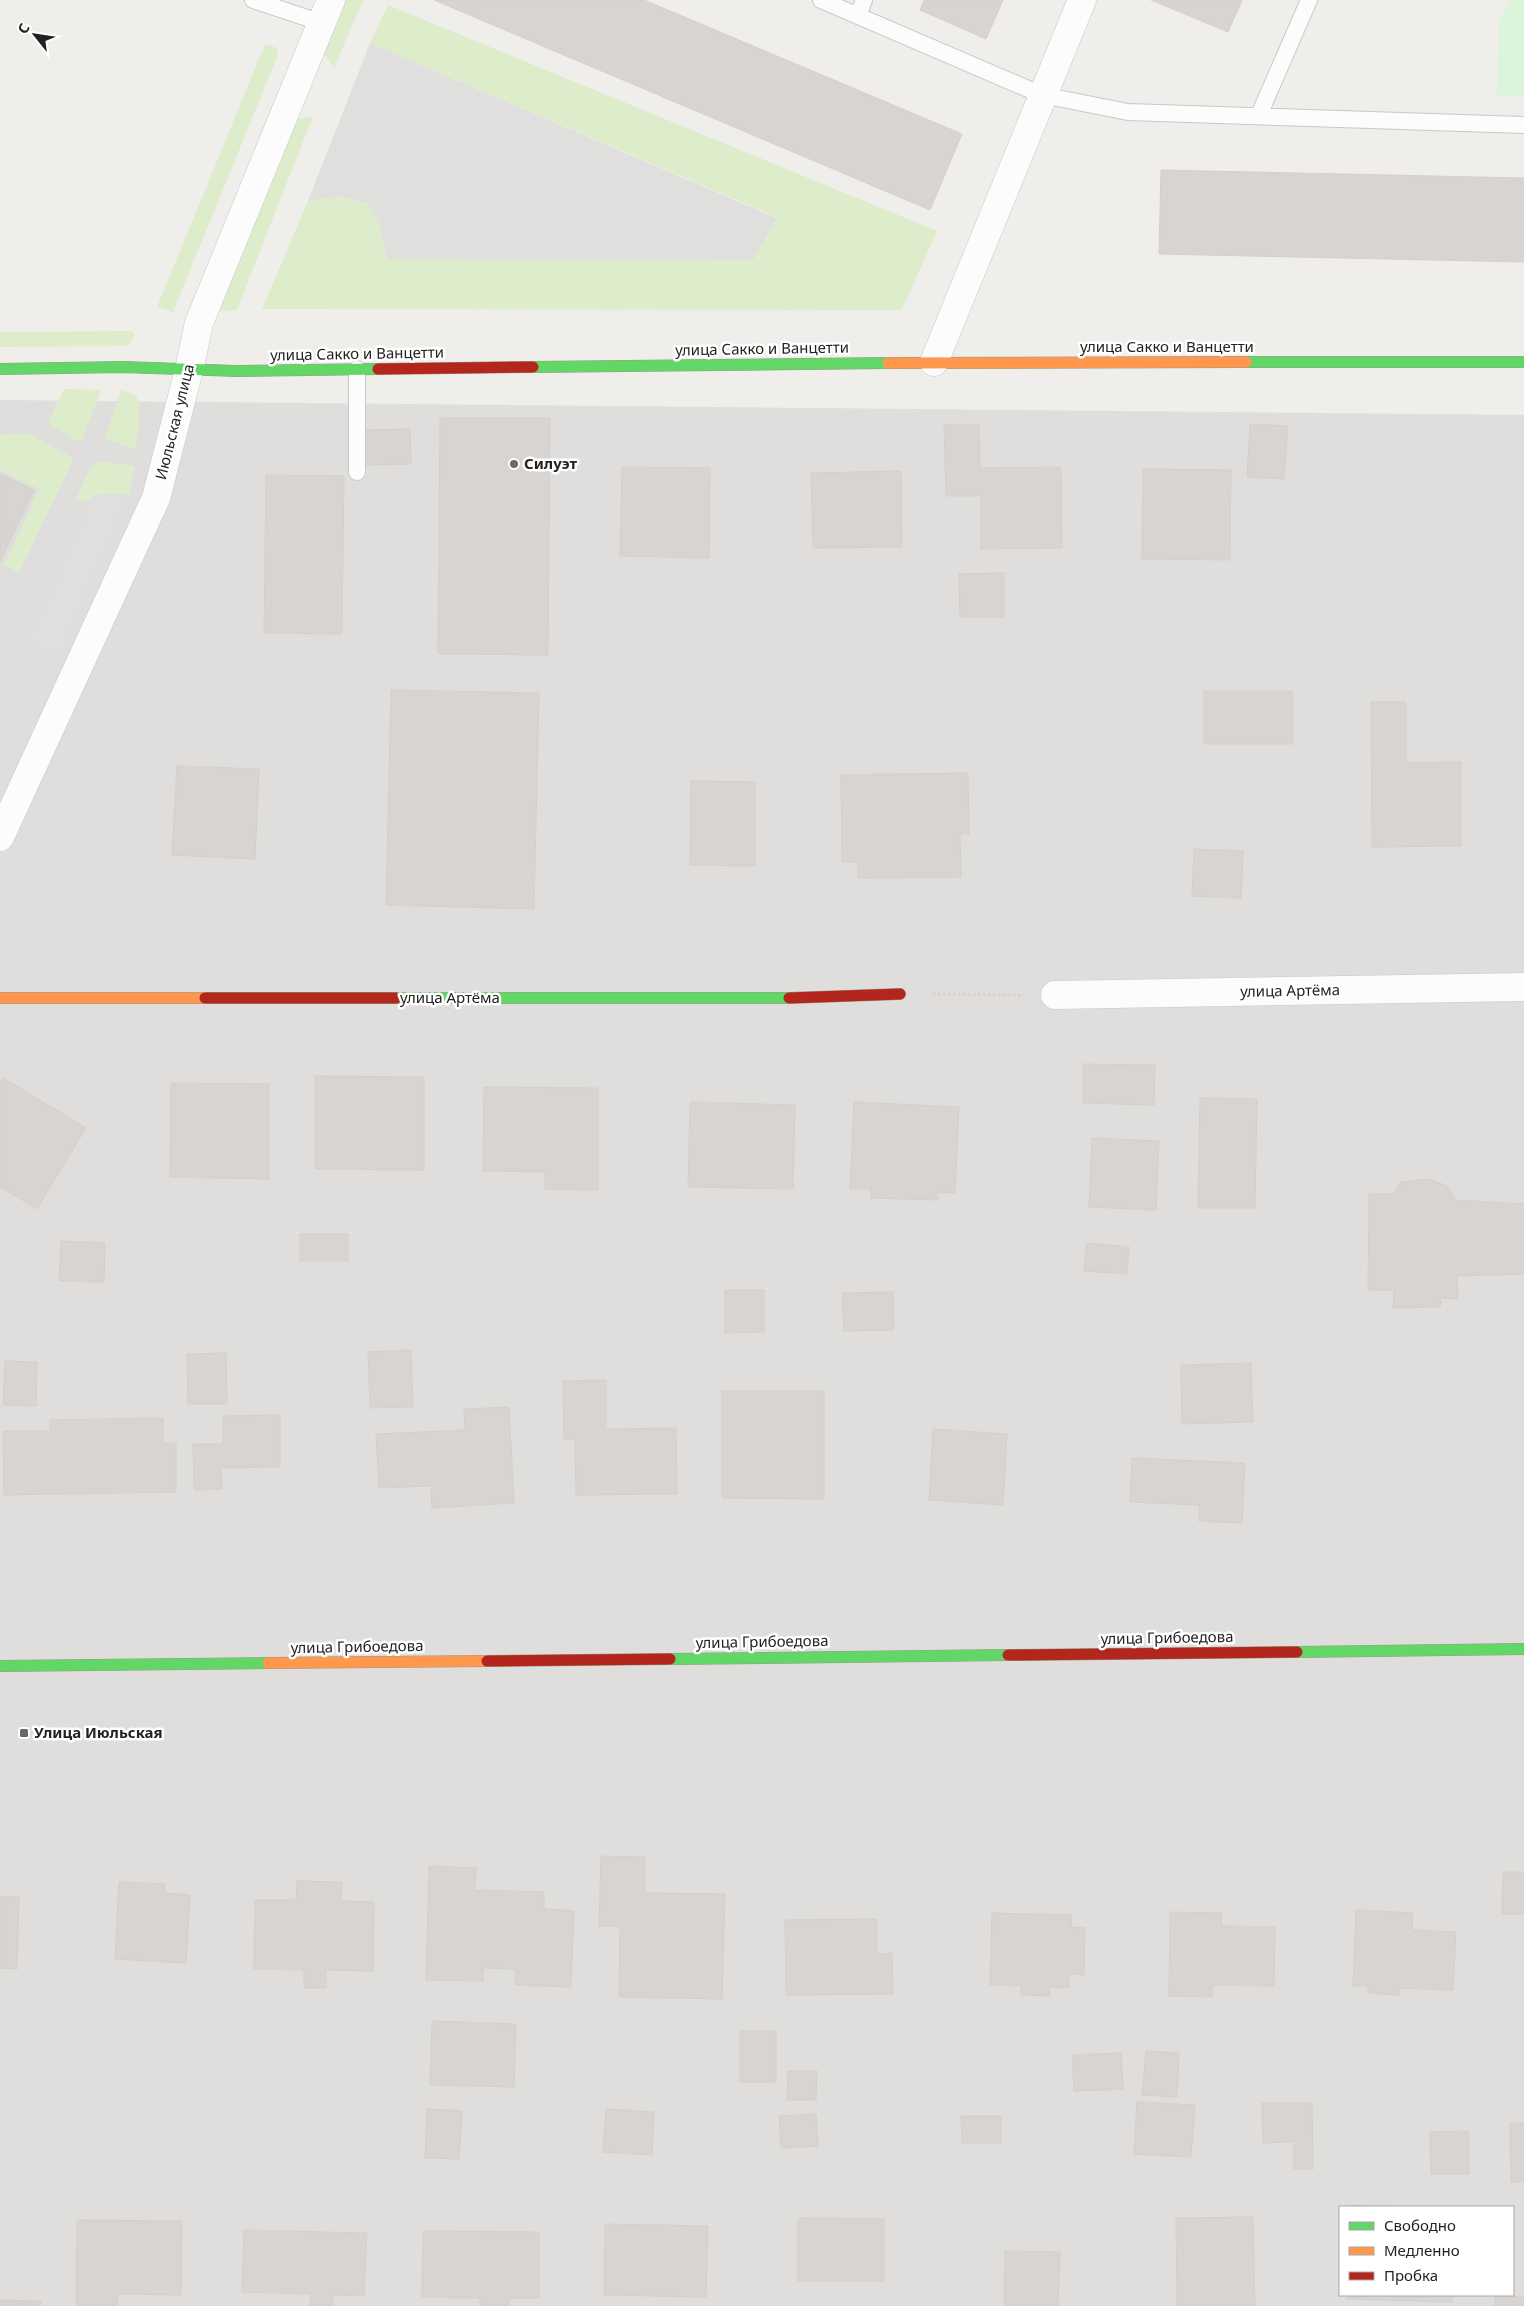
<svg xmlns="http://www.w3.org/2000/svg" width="1524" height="2306" font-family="'Noto Sans',sans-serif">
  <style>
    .residential { fill: #dfdedc; fill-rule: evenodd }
    .grass { fill: #ddeccb }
    .park { fill: #daf5da }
    .parking { fill: #e0dfde }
    .building { fill: #d7d4d2; stroke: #d3d0cc }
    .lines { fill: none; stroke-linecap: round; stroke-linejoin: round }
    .lane-casing { stroke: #c9c8c7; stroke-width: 18 }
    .street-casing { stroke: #c9c8c7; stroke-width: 29 }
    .fast-casing { stroke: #999a82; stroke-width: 12 }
    .slow-casing { stroke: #999a82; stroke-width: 12 }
    .jam-casing { stroke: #999a82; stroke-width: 12 }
    .path { stroke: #dccecd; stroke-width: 3; stroke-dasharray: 2.5 2.5; stroke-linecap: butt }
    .lane { stroke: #fdfcfc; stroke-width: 16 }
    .street { stroke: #fdfcfc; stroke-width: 28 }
    .fast { stroke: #63d668; stroke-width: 11 }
    .slow { stroke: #ff974d; stroke-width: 11 }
    .jam { stroke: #b3261e; stroke-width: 11 }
    .poi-dot { fill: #6a6968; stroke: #fff; stroke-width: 2 }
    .labels { text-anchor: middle; stroke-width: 5; stroke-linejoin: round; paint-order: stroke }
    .street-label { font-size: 15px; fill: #222; stroke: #fff }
    .poi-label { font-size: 15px; font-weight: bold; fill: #222; stroke: #fff; text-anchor: start }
  </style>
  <rect width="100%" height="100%" fill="#f0eeeb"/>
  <path class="residential" d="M0,400L1524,415V2306H0ZM1340,2207H1513V2295H1340Z"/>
  <path class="grass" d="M342,0H363L334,68L321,50Z
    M388,5L937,231L902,310L262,309L308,201L340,196L368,204L380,227L387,259L776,217L370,43Z
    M265,44L277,48L278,55L173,312L157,307Z
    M313,116L237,310L213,312L289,121Z
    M130,331L135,334L128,346L0,347V332Z
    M64,389L101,390L81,443L48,423Z
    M121,390L136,395C143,412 138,431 135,449L105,439Z
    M27,433L74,458L19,573L4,565L39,489L0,470V435Z
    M99,461L134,466L130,494L93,495L90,502L76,499L89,470Z"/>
  <path class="park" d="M1512,0H1524V95H1497L1499,22Z"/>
  <path class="parking" d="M370,43L776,218L753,260L387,259L380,227L368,204L340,196L308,201Z
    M130,494L59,659L27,642L92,495Z"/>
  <path class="building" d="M434,0H644L962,134L930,210Z
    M924,0H1003L986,39L920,10Z
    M1151,0H1242L1228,32Z
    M1161,170L1524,178V262L1159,254Z
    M440,418H550L548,655L438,654Z
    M1250,424L1288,426L1284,479L1247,477Z
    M944,425H979L980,468L1061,467L1062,548L981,549V496H946Z
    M410,429L411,464L365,465L364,430Z
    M622,467L710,468L709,558L620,556Z
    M1143,469L1231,470L1230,560L1142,559Z
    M901,471L902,547L813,548L811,473Z
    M0,474L34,490L0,562Z
    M266,475L344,476L342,634L264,633Z
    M1004,573V617H960L959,574Z
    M391,690L539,693L534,909L386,905Z
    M1204,691H1293V744H1204Z
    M1371,702H1406V763L1461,762V846L1372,847Z
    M177,766L259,769L255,859L172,855Z
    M968,773L969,834H960L961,877L858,878V862H842L841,775Z
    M691,781L755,782V866L690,865Z
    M1194,849L1243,851L1241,898L1192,896Z
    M1083,1064L1155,1065L1154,1105L1083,1103Z
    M315,1076L424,1077V1170L315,1169Z
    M3,1078L86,1128L37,1209L0,1187V1084Z
    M171,1083L269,1084V1179L170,1177Z
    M484,1087L598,1088V1190L545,1189V1172L483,1171Z
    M1200,1098L1257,1099L1255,1208H1198Z
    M690,1102L795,1105L793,1189L688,1187Z
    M854,1102L959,1107L955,1193L938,1192V1200L871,1198V1189H850Z
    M1092,1138L1159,1141L1156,1210L1089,1207Z
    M1429,1179L1447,1186L1456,1200L1524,1204V1274L1457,1276L1458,1299L1441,1298L1440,1307L1393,1308L1394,1290H1368L1369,1194H1394L1401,1182Z
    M300,1234H348V1261H300Z
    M61,1241L105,1243L104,1282L59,1281Z
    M1087,1243L1129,1247L1127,1274L1084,1271Z
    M725,1290H764V1332L725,1333Z
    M893,1292L894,1330L844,1331L842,1293Z
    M411,1350L413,1407L370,1408L368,1352Z
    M226,1353L227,1404H188L187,1354Z
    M5,1361L37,1362L36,1406L3,1405Z
    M1251,1363L1253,1422L1182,1424L1181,1365Z
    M606,1380V1429L676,1428L677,1494L576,1495L575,1439H564L563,1381Z
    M722,1391H824V1499L722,1498Z
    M509,1407L514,1503L432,1508L431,1486L379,1488L376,1434L465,1430L464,1409Z
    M280,1415V1467L221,1468L222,1489L194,1490L193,1444H223V1416Z
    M163,1418V1443H176V1492L4,1495L3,1431H50V1420Z
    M933,1429L1007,1434L1003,1505L929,1500Z
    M1132,1458L1245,1463L1242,1523L1199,1521V1505L1130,1502Z
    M601,1856L645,1857V1893L725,1894L722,1999L619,1997L620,1926H599Z
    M429,1866L476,1868L475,1890L544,1892V1909L574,1911L571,1987L515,1985V1969L483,1968V1981L426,1980Z
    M1503,1872H1524V1914H1502Z
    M297,1881L342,1882L341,1901L374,1902L373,1971L326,1970V1988H304V1970L254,1969L255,1900H296Z
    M119,1882L165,1884L164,1893L190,1895L186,1963L115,1959Z
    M0,1896L19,1897L17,1969L0,1968Z
    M1356,1910L1413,1913L1412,1930L1456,1932L1453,1990L1400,1988L1399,1995L1368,1993V1986H1353Z
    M1170,1912L1222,1913L1221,1926L1275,1927L1274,1986L1213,1985V1997L1169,1996Z
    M992,1913L1072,1915L1071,1927L1085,1928L1084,1975L1069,1974V1988L1049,1987L1050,1996L1021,1995V1986L990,1985Z
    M877,1919V1954L892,1953L893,1994L786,1995L785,1920Z
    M432,2021L516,2024L514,2087L430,2085Z
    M740,2031H776V2082H740Z
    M1146,2051L1179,2053L1177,2097L1142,2095Z
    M1121,2053L1123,2089L1074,2091L1072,2055Z
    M788,2071H817L816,2100H787Z
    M1137,2102L1195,2105L1191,2157L1134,2154Z
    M1262,2103H1312L1313,2169H1294V2142L1263,2143Z
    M427,2109L462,2111L459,2159L425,2158Z
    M606,2109L654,2112L652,2155L603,2152Z
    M816,2114L818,2146L781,2148L779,2116Z
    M961,2116H1001V2143H962Z
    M1510,2123H1524V2182H1511Z
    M1469,2131V2174H1431L1430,2132Z
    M1350,2205L1421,2207H1350Z
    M1253,2217L1255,2306H1177L1176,2218Z
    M798,2218L884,2219V2281H798Z
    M77,2220L182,2221L181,2295L118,2294L117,2306H76Z
    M605,2224L708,2226L706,2297L604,2295Z
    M244,2230L367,2233L364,2296L333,2295V2306H310L311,2294L242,2292Z
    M423,2231L539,2232V2298H509V2306H480V2298L422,2297Z
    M1005,2251L1060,2252L1058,2306H1004Z
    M1347,2295H1452V2302L1346,2299Z
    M1495,2296L1524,2297V2306H1495Z
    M0,2300L41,2301L40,2306H0Z"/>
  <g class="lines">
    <defs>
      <path id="lane" d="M253,0L322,23
        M821,0L1042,95L1128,112L1524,125
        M858,16L864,0
        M1259,115L1309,0
        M357,472V369"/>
      <path id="street" d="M934,362L1082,0
        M0,837L156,498L189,370L199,323L331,0
        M1055,995L1524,987"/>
      <path id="fast" d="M1246,362H1524
        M533,367L888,363
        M0,369L123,367L237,371L378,369
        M396,998H789
        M1297,1652L1524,1649
        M670,1659L1008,1655
        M0,1666L268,1663"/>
      <path id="slow" d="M888,363L1246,362
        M0,998H205
        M268,1663L487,1661"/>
      <path id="jam" d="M378,369L533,367
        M205,998H396
        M789,998L900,994
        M1008,1655L1297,1652
        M487,1661L670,1659"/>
    </defs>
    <use href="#lane" class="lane-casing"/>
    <use href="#street" class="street-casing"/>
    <use href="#fast" class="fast-casing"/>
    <use href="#slow" class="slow-casing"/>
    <use href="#jam" class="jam-casing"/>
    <path class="path" d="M933,994L1022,995"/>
    <use href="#lane" class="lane"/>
    <use href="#street" class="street"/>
    <use href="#fast" class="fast"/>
    <use href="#slow" class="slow"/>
    <use href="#jam" class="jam"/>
  </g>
  <g class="poi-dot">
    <circle cx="514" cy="464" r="5"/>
    <rect x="19" y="1728" width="10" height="10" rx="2.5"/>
  </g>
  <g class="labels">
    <g class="street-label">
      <text x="1167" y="352">улица Сакко и Ванцетти</text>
      <text transform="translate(762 349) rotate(-1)" y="5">улица Сакко и Ванцетти</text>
      <text transform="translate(357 354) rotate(-1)" y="5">улица Сакко и Ванцетти</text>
      <text transform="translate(175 422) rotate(-76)" y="5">Июльская улица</text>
      <text transform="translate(1290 991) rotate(-1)" y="5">улица Артёма</text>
      <text x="450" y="1003">улица Артёма</text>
      <text transform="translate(1167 1638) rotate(-1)" y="5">улица Грибоедова</text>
      <text transform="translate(762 1642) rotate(-1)" y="5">улица Грибоедова</text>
      <text transform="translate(357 1647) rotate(-1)" y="5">улица Грибоедова</text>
    </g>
    <g class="poi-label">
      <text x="524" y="469">Силуэт</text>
      <text x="34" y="1738">Улица Июльская</text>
    </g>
  </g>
  <rect x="1339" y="2206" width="175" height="90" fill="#ffffff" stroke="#a7a7a7"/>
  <rect x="1349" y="2222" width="25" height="8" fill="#63d668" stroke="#a7a7a7"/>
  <text x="1384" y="2231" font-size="15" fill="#222222">Свободно</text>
  <rect x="1349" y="2247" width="25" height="8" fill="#ff974d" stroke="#a7a7a7"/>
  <text x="1384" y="2256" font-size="15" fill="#222222">Медленно</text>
  <rect x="1349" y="2272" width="25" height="8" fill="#b3261e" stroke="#a7a7a7"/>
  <text x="1384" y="2281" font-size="15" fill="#222222">Пробка</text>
  <g transform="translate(35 35) rotate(300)" stroke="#ffffff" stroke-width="4" paint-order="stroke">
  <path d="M0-4L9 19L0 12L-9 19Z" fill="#222222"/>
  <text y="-8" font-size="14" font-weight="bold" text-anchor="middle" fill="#222222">С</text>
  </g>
</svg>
